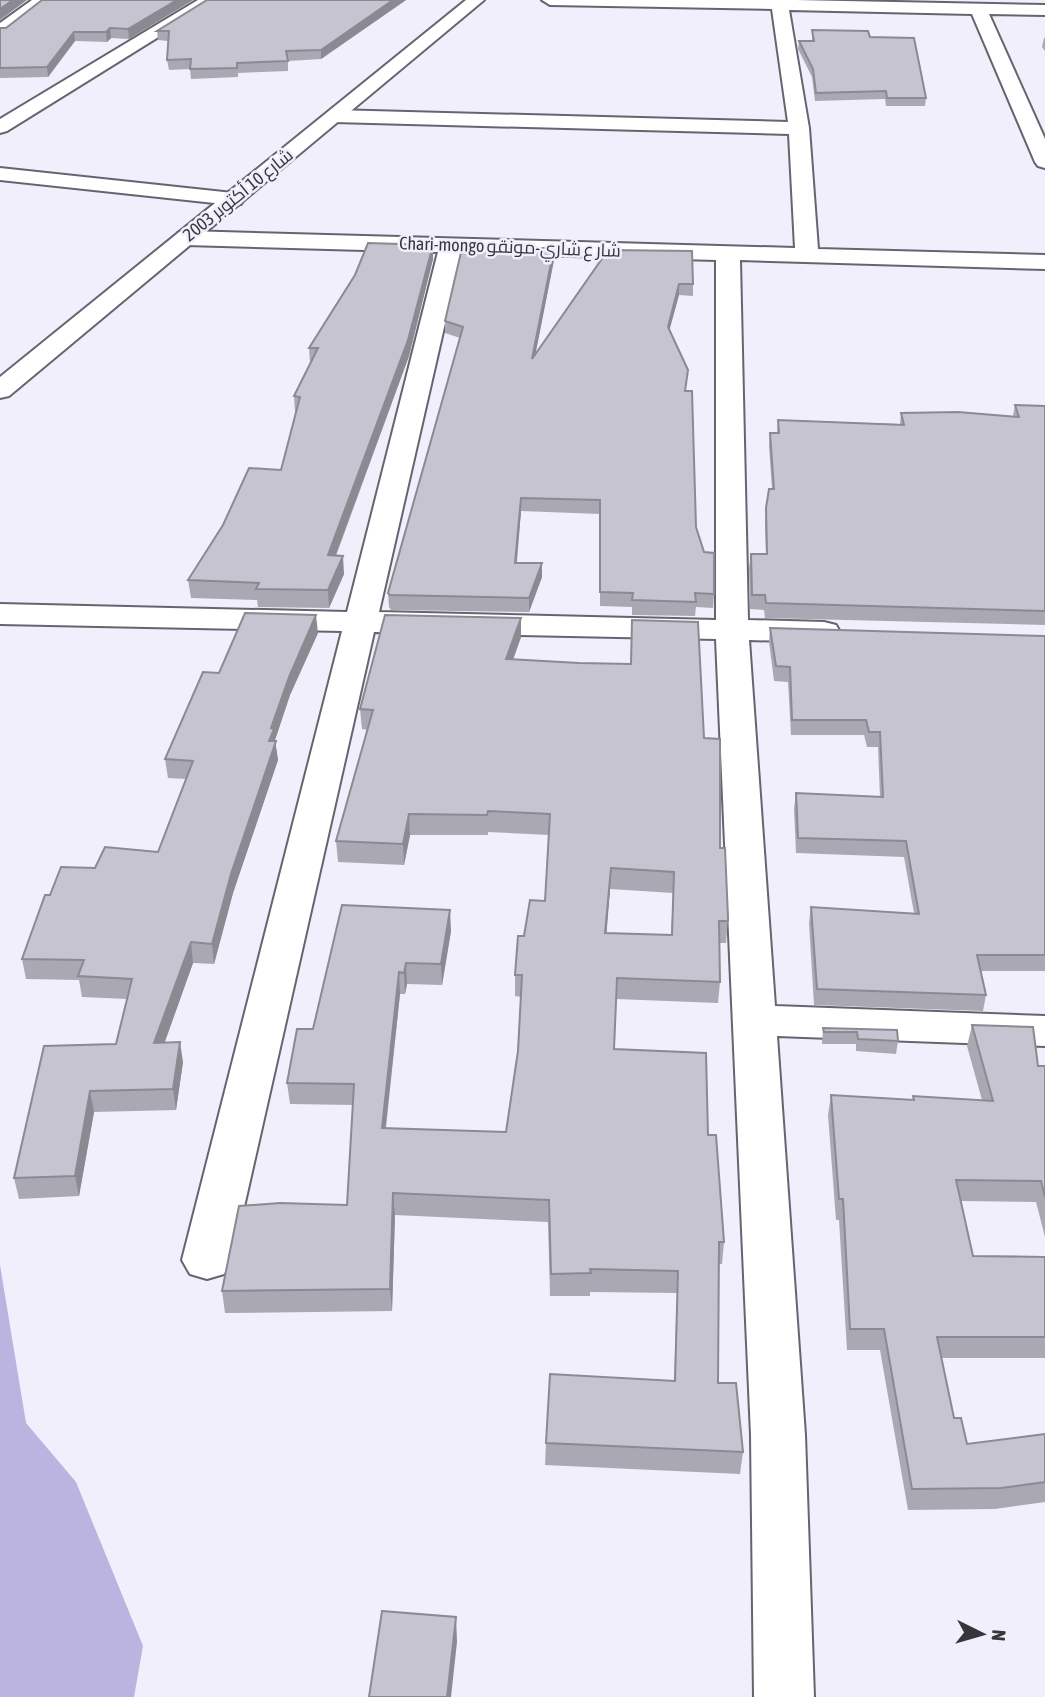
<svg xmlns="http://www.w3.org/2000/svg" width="1045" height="1697" font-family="'Asap Condensed',Cairo,sans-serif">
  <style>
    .water { fill: #bbb4e0 }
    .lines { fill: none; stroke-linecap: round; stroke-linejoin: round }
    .minor-casing { stroke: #66646f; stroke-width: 4 }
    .tertiary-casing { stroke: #66646f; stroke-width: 4 }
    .trunk-casing { stroke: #66646f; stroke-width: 4 }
    .minor { fill: #fff; fill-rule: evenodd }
    .tertiary { fill: #fff; fill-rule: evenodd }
    .trunk { fill: #fff; fill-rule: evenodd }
    .wall { fill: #aaa9b3; fill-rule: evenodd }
    .shaded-wall { fill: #8b8992 }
    .building { fill: #c6c4d0; stroke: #8b8992; stroke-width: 2; fill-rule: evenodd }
    .labels { text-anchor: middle; stroke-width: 5; stroke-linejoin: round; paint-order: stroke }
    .far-street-label { font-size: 18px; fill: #37363b; stroke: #f0effb }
  </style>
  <rect width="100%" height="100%" fill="#f0effb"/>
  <path class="water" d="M0,1265L26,1423L76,1482L143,1646L134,1697H0Z"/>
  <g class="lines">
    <defs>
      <path id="minor" d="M32,0H51L6,35L0,36V23Z
        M198,0H218L7,131L0,133V119Z
        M542,0H796L1045,5V15L989,14L1045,139V168L1038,166L1035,162L972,14L789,10L809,128L818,249L1045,255V269L740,260L748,620L824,622L836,625L840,632L836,639L824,642L749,640L775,1006L1045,1016V1046L777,1036L805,1435L814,1697H754L751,1435L716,639L374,632L232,1260L224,1274L207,1279L190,1274L182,1260L342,631L0,624V604L347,612L438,252L186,245L178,243L175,238L178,233L186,231L795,248L789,134L334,122L324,116L334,110L788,122L772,9L550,5ZM461,253L716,260V620L379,612Z"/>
      <path id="tertiary" d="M0,168L233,193L241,194L244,199L241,204L233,205L0,180Z"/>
      <path id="trunk" d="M466,0H484L9,396L0,398V377Z"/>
    </defs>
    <use href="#minor" class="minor-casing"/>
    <use href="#tertiary" class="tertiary-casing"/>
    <use href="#trunk" class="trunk-casing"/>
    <use href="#minor" class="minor"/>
    <use href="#tertiary" class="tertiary"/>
    <use href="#trunk" class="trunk"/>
  </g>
  <path class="wall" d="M193,0L129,39L111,38L107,42L75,41L48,77L0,78V28Z
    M207,0H406L321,59L288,61V71L238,73V77L191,79L190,69L169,70L167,60L168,41L158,40L157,31Z
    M812,30L870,37L926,98L925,106H886L885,99L815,101L812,77L798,49L799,41H812Z
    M1044,38H1045V51L1042,47Z
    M433,245V259L409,356L336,556L344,574L329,608L258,607L257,600L191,598L188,580L281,470L296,412H295L294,396L310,363L309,348Z
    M554,248V260L535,354L608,250L693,284V296L679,295L669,330L686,391L696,527L714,594L713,608L696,607L695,616L632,615V607L600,606V514L521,511L517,563H542V577L529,612L391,610L389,607L388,593L460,338L445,333V321Z
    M1015,405L1045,406V625L765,618L764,610L750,609L749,568L751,554H766L765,522L766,508L772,489L769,446L770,433H777L778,420L900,424L901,413L1013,416Z
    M770,628L1045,636V971H981L986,995L983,1011L814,1005L809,923L811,907L914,913L904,857L796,853L794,809L796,793L880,797L878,747H867L864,735H791L788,682L774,681L769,642Z
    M318,633L290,695L275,740L278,760L233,893L214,964L193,963L165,1042L183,1062L176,1110L94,1112L79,1196L19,1199L14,1178L116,1044L127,999L82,997L79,980L26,979L22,959L50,895L95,868L158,852L186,779L168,778L165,759Z
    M521,637L513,660L704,738L720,848L728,917L726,943H719L720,982L718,1003L616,999L614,1049L708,1135L724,1242L722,1264H719L718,1383L743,1452L740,1474L545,1465L546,1443L674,1381L677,1293L590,1292V1296H550L548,1222L395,1215L392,1311L225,1313L222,1291L347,1205L353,1105L290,1104L287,1083L313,1029L342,905L451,931L442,985L407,984L405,994H400L386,1128L506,1132L518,1051L521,997L515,996V975L524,936L545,901L549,835L488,832V835H410L404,865L338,862L336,841L368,730L362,729L360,709ZM610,889L673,893L671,935L606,933Z
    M972,1025L1038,1066H1045V1237L1036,1202L961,1201L973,1256L1045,1257V1358H941L954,1418L967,1444L1045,1434V1502L995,1509L908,1510L880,1350H847L839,1220H836L828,1115L831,1095L913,1100V1096L982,1100L967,1046Z
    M823,1028L897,1030L898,1041L896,1054L856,1051V1044H822Z"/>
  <path class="shaded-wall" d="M13,0H27L0,20V9Z
    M177,0H193L129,39L128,29Z
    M393,0H406L321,59V50Z
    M110,28L111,38L107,42L106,32Z
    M74,32L75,41L48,77L47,67Z
    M433,245V259L409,356L329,573L328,555Z
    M554,248V260L532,372V359Z
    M679,284V295L667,339L668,327Z
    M521,498V511L515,577V563Z
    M343,556L344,574L329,608L328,590Z
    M542,563V577L529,612V598Z
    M316,615L318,633L290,695L275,740L278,760L233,893L214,964L212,944L269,741L271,728L289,677Z
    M521,618V637L506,679V659Z
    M409,814L410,835L404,865L403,844Z
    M611,868L610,889L605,954V933Z
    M450,910L451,931L442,985L441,964Z
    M191,942L193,963L157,1063L154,1043Z
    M406,963L407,984L405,994L404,973Z
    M399,972L400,994L383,1150L382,1128Z
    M180,1042L183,1062L176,1110L173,1089Z
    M90,1091L94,1112L79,1196L75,1176Z
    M393,1193L395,1215L392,1311L390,1289Z
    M456,1617L457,1642L451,1697H447Z"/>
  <path class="building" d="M0,0H13L0,9Z
    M42,0H177L128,29L110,28L106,32H74L47,67L0,68V28H6Z
    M207,0H393L321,50L286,51L288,61L237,63V68L190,69L191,59L167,60L169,31H157Z
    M812,30L868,31L870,37L914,38L926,98H887L886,91L816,93L813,69L799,41H814Z
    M368,243L433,245L408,340L328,555L343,556L328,590L256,589L259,583L188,580L223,525L249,468L281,470L300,397L294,396L318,348H309L355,275Z
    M462,248H554L532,359L608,250L692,251L693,284H679L668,327L688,370L685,391H692L696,527L704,552L714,553V594L695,593L696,602L632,600L633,593L600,592V500L521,498L515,563H542L529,598L390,595L388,593L463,327L445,321Z
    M1015,405L1045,406V611L766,603L765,595H752L751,554H767L766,508L769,489H774L770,433H779L778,420L904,425L901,413L958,412L1019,417Z
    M245,613L316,615L289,677L271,728L274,729L269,741H276L231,874L212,944L191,942L154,1043L180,1042L173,1089L90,1091L75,1176L14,1178L44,1046L116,1044L132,979L78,976L84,960L22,959L45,895H50L61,867L95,868L105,847L158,852L193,761L165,759L203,672L219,673Z
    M385,615L521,618L506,659L579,663L631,664L632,620L698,622L704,738L720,739V848H725L728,917V921H719L720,982L617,978L614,1049L706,1053L708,1135H716L724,1242H719L718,1383H736L743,1452L546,1443L550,1374L675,1381L678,1271L590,1269L591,1273L551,1274L549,1200L393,1193L390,1289L222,1291L239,1206L280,1203L347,1205L354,1084L287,1083L297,1029H313L342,905L450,910L441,964L406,963L404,973L399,972L382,1128L506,1132L518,1051L522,975H515L518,936H524L530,900L545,901L550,814L488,811L487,815L409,814L403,844L336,841L373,710L360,709ZM611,868L674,872L672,935L605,933Z
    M770,628L1045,636V955H977L986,995L817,989L811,907L919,914L906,841L798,838L796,793L883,797L880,732H869L866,720H792L790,667L776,666Z
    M972,1025L1033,1027L1038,1066H1045V1197L1041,1181L956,1180L973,1256L1045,1257V1337H937L954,1418H961L967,1444L1045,1434V1482L1001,1488L912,1489L884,1329H850L843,1199H839L831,1095L914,1100L913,1096L993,1101Z
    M823,1028L897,1030L898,1041L858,1039L857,1032H824Z
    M382,1611L456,1617L447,1697H369Z"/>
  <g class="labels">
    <g class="far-street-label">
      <text transform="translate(238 195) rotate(-39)" y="6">شارع 10 أكتوبر 2003</text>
      <text transform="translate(510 247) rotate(2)" y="6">Chari-mongo شار ع شاري-مونقو</text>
    </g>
  </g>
  <g transform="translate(982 1634) rotate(95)" stroke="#f0effb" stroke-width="5" paint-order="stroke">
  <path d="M0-5L12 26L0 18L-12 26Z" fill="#37363b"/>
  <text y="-10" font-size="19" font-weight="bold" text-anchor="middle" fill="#37363b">N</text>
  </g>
</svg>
